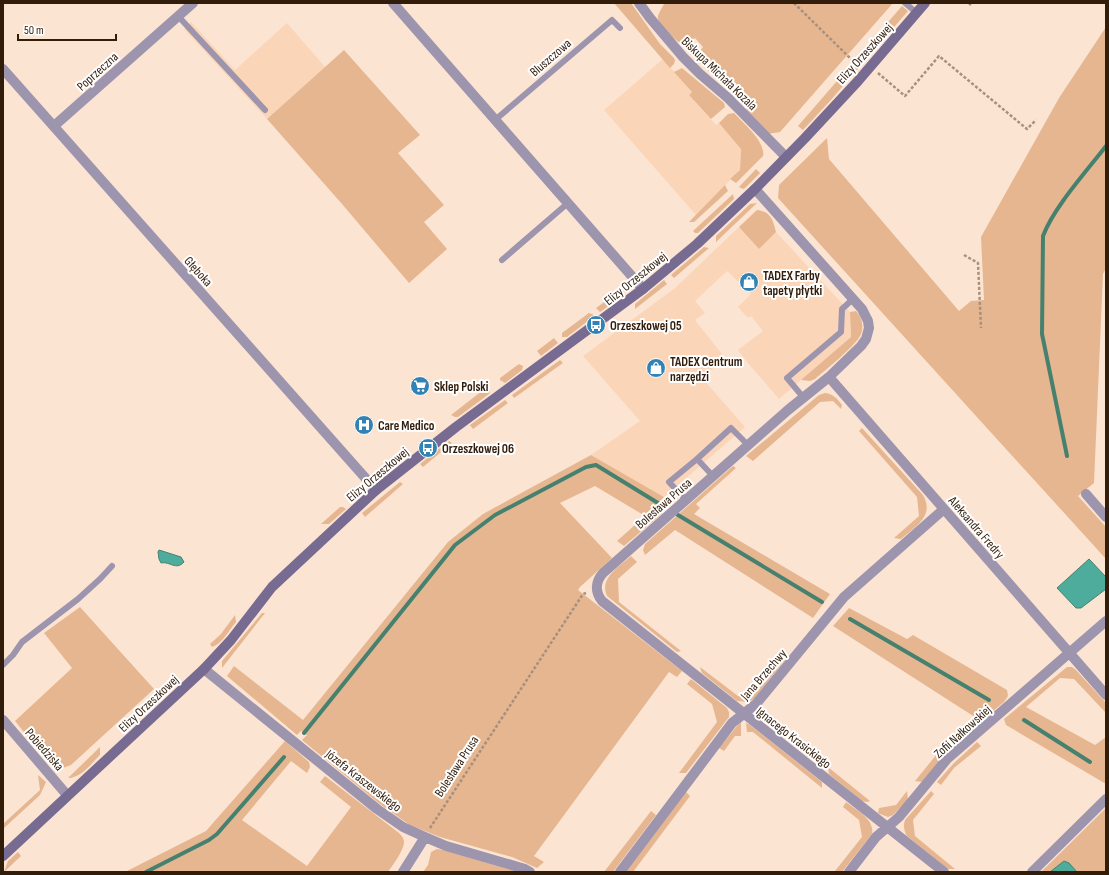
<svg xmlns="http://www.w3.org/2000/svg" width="1109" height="875" font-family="'Sofia Sans Condensed',sans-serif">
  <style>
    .built { fill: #fbd5b7 }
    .green { fill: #e6b690 }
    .water { fill: #4eac9c; stroke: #468170 }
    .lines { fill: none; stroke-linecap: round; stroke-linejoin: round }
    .stream { stroke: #468170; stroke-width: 4 }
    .path { stroke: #a7907e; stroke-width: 2.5; stroke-dasharray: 3 2; stroke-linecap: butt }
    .lane { stroke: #9d94ae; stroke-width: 6 }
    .street { stroke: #9d94ae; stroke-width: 10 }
    .secondary { stroke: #786b91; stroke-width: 10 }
    .labels { text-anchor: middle; stroke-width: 4; stroke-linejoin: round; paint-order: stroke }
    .street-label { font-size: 13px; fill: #321d0b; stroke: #fff }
    .poi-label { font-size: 13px; font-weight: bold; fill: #321d0b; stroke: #fff; text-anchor: start }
  </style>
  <rect width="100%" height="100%" fill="#fce4d2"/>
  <path class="built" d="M191,22L235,70L287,23L325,67L267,119L184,29Z
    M663,59L692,92L689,95L716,125L719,123L741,148L740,170L696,215L604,110Z
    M739,227L759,249L776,232L850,312L851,337L779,399L747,362L738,350L763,331L751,316L748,318L738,307L751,294L727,271L695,301L705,313L695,320L725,358L702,378L745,427L664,497L591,455L640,421L583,356L675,288Z"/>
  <path class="green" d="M614,3H631L660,44L673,57L675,60L674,64L670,68Z
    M663,3H893L780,132L767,134L746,111L749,98L732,79L728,81L720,82L698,61L696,56L703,47L695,38L684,45C677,42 656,24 658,16C659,12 662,8 664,4Z
    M902,6L908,11L830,101L803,130L798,126Z
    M1106,27V268L1103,274L1094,483L1078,496L1106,527V559L778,198L779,185L827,138L829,159L959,311L971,301L984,300L981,237L1059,98Z
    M344,50L420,135L398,153L444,205L424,222L447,249L409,283L342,204L267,119Z
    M682,68L724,103L725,107L711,119L689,95L692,92L674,72Z
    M734,113C743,123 766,142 763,156L736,183L730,179L740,170L741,149L719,123L728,114Z
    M756,169L760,173L745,188L743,189L739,187Z
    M725,185L728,191L694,222H689Z
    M733,194L734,199L698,233H695L693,231Z
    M757,203L716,242V236L750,204Z
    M757,210C771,212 773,220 776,232L759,249L739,227Z
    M704,247L709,248L674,278L671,275Z
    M664,280L667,284L635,309V304Z
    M625,287L624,295L600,312L596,308Z
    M856,311C862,317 864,327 861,334C857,345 824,371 815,379L810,381L801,380L851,337L850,312Z
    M589,313L594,315L593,317L567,337H562V333Z
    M554,338L558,343L541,356L537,351Z
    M560,360L563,363L514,398L512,395Z
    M519,364L523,366L522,370L505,383L500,380V378Z
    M487,387L490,389V392L489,394L458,417H455L451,415Z
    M825,393C834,394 837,399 842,405L841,409L833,401L820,402L753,461L746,456L819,395Z
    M505,400L508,403L473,429L470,425Z
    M862,428L923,495C935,516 915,527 901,539L894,538L919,516L917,497L859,431Z
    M449,441L452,443L423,467L420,464Z
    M591,455L664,497L654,507L663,513L624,546L617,541L645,516L595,486L560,503L612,558L580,587L578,590L682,671L677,677L669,672L534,856L544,862L537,868L512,857L440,837L410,825L381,805L302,740L307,735L301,731L297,735L227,676L234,666L303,720L448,542L483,514Z
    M733,466L736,468L696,504L700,508L694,514L830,594L813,618L675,530L645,555L643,550L645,544Z
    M400,482L403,484L365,517L362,513Z
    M340,507H343L346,509L329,524H321Z
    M631,556L637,562L618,579L619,602L681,651L677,652L607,596C599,578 619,567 631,556Z
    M80,607L154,689L71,765L55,771L15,721L72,668L44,633Z
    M849,608L907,639L913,635L1007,690L1008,696L1004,702L981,721L833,626Z
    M262,613H265L222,668V661Z
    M235,615L236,622C229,630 222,644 212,647L210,644L221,634Z
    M780,657L785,660L754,699L748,702L737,701L702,673L700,667L738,696L749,695Z
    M1067,667H1072L1076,670L1106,703V713L1074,679L1060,678L1026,707L1095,745L1106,737V784L1006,725L1004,719Z
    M691,679L727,708L729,712V717L686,773H679L717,722L712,704L687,684Z
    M173,681L175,685L160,699L157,700L154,698Z
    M741,722V736H735L724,751L719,748L737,726Z
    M746,723L750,725L822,782V788L753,732H747Z
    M285,741L309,762L310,767L307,773L291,761L242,820L307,866L351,807L320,782L325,776L399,833C401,835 404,838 404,842C404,850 393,865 388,872H125L206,831Z
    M977,742L981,746L954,768L941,785L937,782L954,763Z
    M100,747V755C91,764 81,778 68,778Z
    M937,754L942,759L922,782L915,781Z
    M828,767L870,801L867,802L862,801L829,774Z
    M38,775L46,782L40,795L3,829V824L40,790Z
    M907,791L908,800L893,815L888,817L878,813L879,808L896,805Z
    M931,791L934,794L913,820L915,836L955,869H948L907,836C904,831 903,826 905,820Z
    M686,792L690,796L633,872H626Z
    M846,802C856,810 875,819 872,834L842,872L835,871L862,837L859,820L843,807Z
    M1106,808V872H1041Z
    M651,811L656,815L613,872H604Z
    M437,849L443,850L518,872H423L428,865L431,852Z
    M18,852L21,856L4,872L8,861Z"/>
  <path class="water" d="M159,550L181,557L184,562C176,571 170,561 161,563L159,559L158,552Z
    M1089,559L1106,577V589L1081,608H1076L1057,588Z
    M1064,861L1069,863L1077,872H1050Z"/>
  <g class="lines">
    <path class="stream" d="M1067,456L1042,334L1043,236C1054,207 1086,172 1106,146
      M678,515L822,602
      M850,619L989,700
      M1024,720L1090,762
      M304,733L455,545L495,515L586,467L596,465L658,503
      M146,872L209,840L217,834L284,757"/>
    <path class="path" d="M794,3L852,60
      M969,3L971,5
      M878,73L905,96L939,56L1027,129L1036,120
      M964,255L978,263L981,328
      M430,828L583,594L586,593"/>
    <path class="lane" d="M905,3L917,13
      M178,16L265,110
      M495,120L612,20L620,28
      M502,260L568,203
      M803,397L787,378L841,332L842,309L853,299
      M697,459L731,428L748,445
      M686,500L669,482L697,459L713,476
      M3,665L13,655L22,642L78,599L100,579L112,566"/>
    <path class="street" d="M393,3L643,289
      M639,3L650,18L683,57L700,74L728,98L786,157
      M3,69L376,490
      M54,126L193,3
      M755,189L862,309L868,321L869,328L866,339L861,346L829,377L788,410L603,573C595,582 595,592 602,601L944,872
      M829,377L1106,695
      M1086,494L1106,517
      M204,669L377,809L403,827L425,837L446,846L525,869L530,872
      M3,720L67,795
      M403,872L425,837
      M620,872L732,723L756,704L844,597L944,509
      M849,872L876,837L899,817L947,759L1106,621
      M1032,872L1106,799"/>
    <path class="secondary" d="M3,856L204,669L231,640L272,587L376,490L456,427L643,289L697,244L755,189L805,138L858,81L925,3"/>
  </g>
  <defs>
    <symbol id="shop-disc" viewBox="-11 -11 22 22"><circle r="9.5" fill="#3382b4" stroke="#fff"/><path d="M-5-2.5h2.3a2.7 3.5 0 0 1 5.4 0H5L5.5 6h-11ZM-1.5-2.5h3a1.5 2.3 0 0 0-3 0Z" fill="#fff"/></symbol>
    <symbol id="bus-disc" viewBox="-11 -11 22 22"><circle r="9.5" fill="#3382b4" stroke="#fff"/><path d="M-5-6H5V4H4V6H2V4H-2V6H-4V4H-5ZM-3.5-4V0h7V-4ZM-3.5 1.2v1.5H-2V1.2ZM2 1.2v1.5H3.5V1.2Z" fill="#fff"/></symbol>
    <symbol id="supermarket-disc" viewBox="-11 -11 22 22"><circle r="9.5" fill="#3382b4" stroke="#fff"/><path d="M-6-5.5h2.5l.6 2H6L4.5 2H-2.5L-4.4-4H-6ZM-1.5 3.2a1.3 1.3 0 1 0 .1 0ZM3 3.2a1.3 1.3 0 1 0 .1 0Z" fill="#fff"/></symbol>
    <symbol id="hospital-disc" viewBox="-11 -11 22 22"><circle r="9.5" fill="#3382b4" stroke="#fff"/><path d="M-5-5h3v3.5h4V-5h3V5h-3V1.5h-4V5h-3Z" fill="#fff"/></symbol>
  </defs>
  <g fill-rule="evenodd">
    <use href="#shop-disc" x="738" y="271" width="22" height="22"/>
    <use href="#bus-disc" x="585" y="314" width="22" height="22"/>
    <use href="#shop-disc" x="645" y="357" width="22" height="22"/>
    <use href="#supermarket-disc" x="409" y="375" width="22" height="22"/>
    <use href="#hospital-disc" x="353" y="414" width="22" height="22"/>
    <use href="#bus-disc" x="417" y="437" width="22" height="22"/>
  </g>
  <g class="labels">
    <g class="street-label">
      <text transform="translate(864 53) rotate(-48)" y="5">Elizy Orzeszkowej</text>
      <text transform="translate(550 57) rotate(-41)" y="5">Bluszczowa</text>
      <text transform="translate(97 71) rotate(-42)" y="5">Poprzeczna</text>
      <text transform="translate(720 73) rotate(44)" y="5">Biskupa Michała Kozala</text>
      <text transform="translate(199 271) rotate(48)" y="5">Głęboka</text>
      <text transform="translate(635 278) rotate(-39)" y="5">Elizy Orzeszkowej</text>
      <text transform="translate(377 474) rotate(-40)" y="5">Elizy Orzeszkowej</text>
      <text transform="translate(663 503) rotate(-41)" y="5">Bolesława Prusa</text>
      <text transform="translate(977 527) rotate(49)" y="5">Aleksandra Fredry</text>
      <text transform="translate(763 674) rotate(-49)" y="5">Jana Brzechwy</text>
      <text transform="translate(148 703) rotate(-43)" y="5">Elizy Orzeszkowej</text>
      <text transform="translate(962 731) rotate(-42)" y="5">Zofii Nałkowskiej</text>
      <text transform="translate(794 737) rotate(38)" y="5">Ignacego Krasickiego</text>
      <text transform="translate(45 749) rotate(49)" y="5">Pobiedziska</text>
      <text transform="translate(456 766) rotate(-57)" y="5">Bolesława Prusa</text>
      <text transform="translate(364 780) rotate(38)" y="5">Józefa Kraszewskiego</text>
    </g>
    <g class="poi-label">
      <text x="763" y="280">TADEX Farby<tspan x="763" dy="15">tapety płytki</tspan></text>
      <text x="610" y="330">Orzeszkowej 05</text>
      <text x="670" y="366">TADEX Centrum<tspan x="670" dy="15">narzędzi</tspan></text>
      <text x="434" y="391">Sklep Polski</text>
      <text x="378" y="430">Care Medico</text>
      <text x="442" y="453">Orzeszkowej 06</text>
    </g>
  </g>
  <rect width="1109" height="875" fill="none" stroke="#321d0b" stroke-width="8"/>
  <path d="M18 34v6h98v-6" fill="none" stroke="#321d0b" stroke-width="2"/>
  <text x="24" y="34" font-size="12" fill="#321d0b" stroke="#ffffff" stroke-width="3" paint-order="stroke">50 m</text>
</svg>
